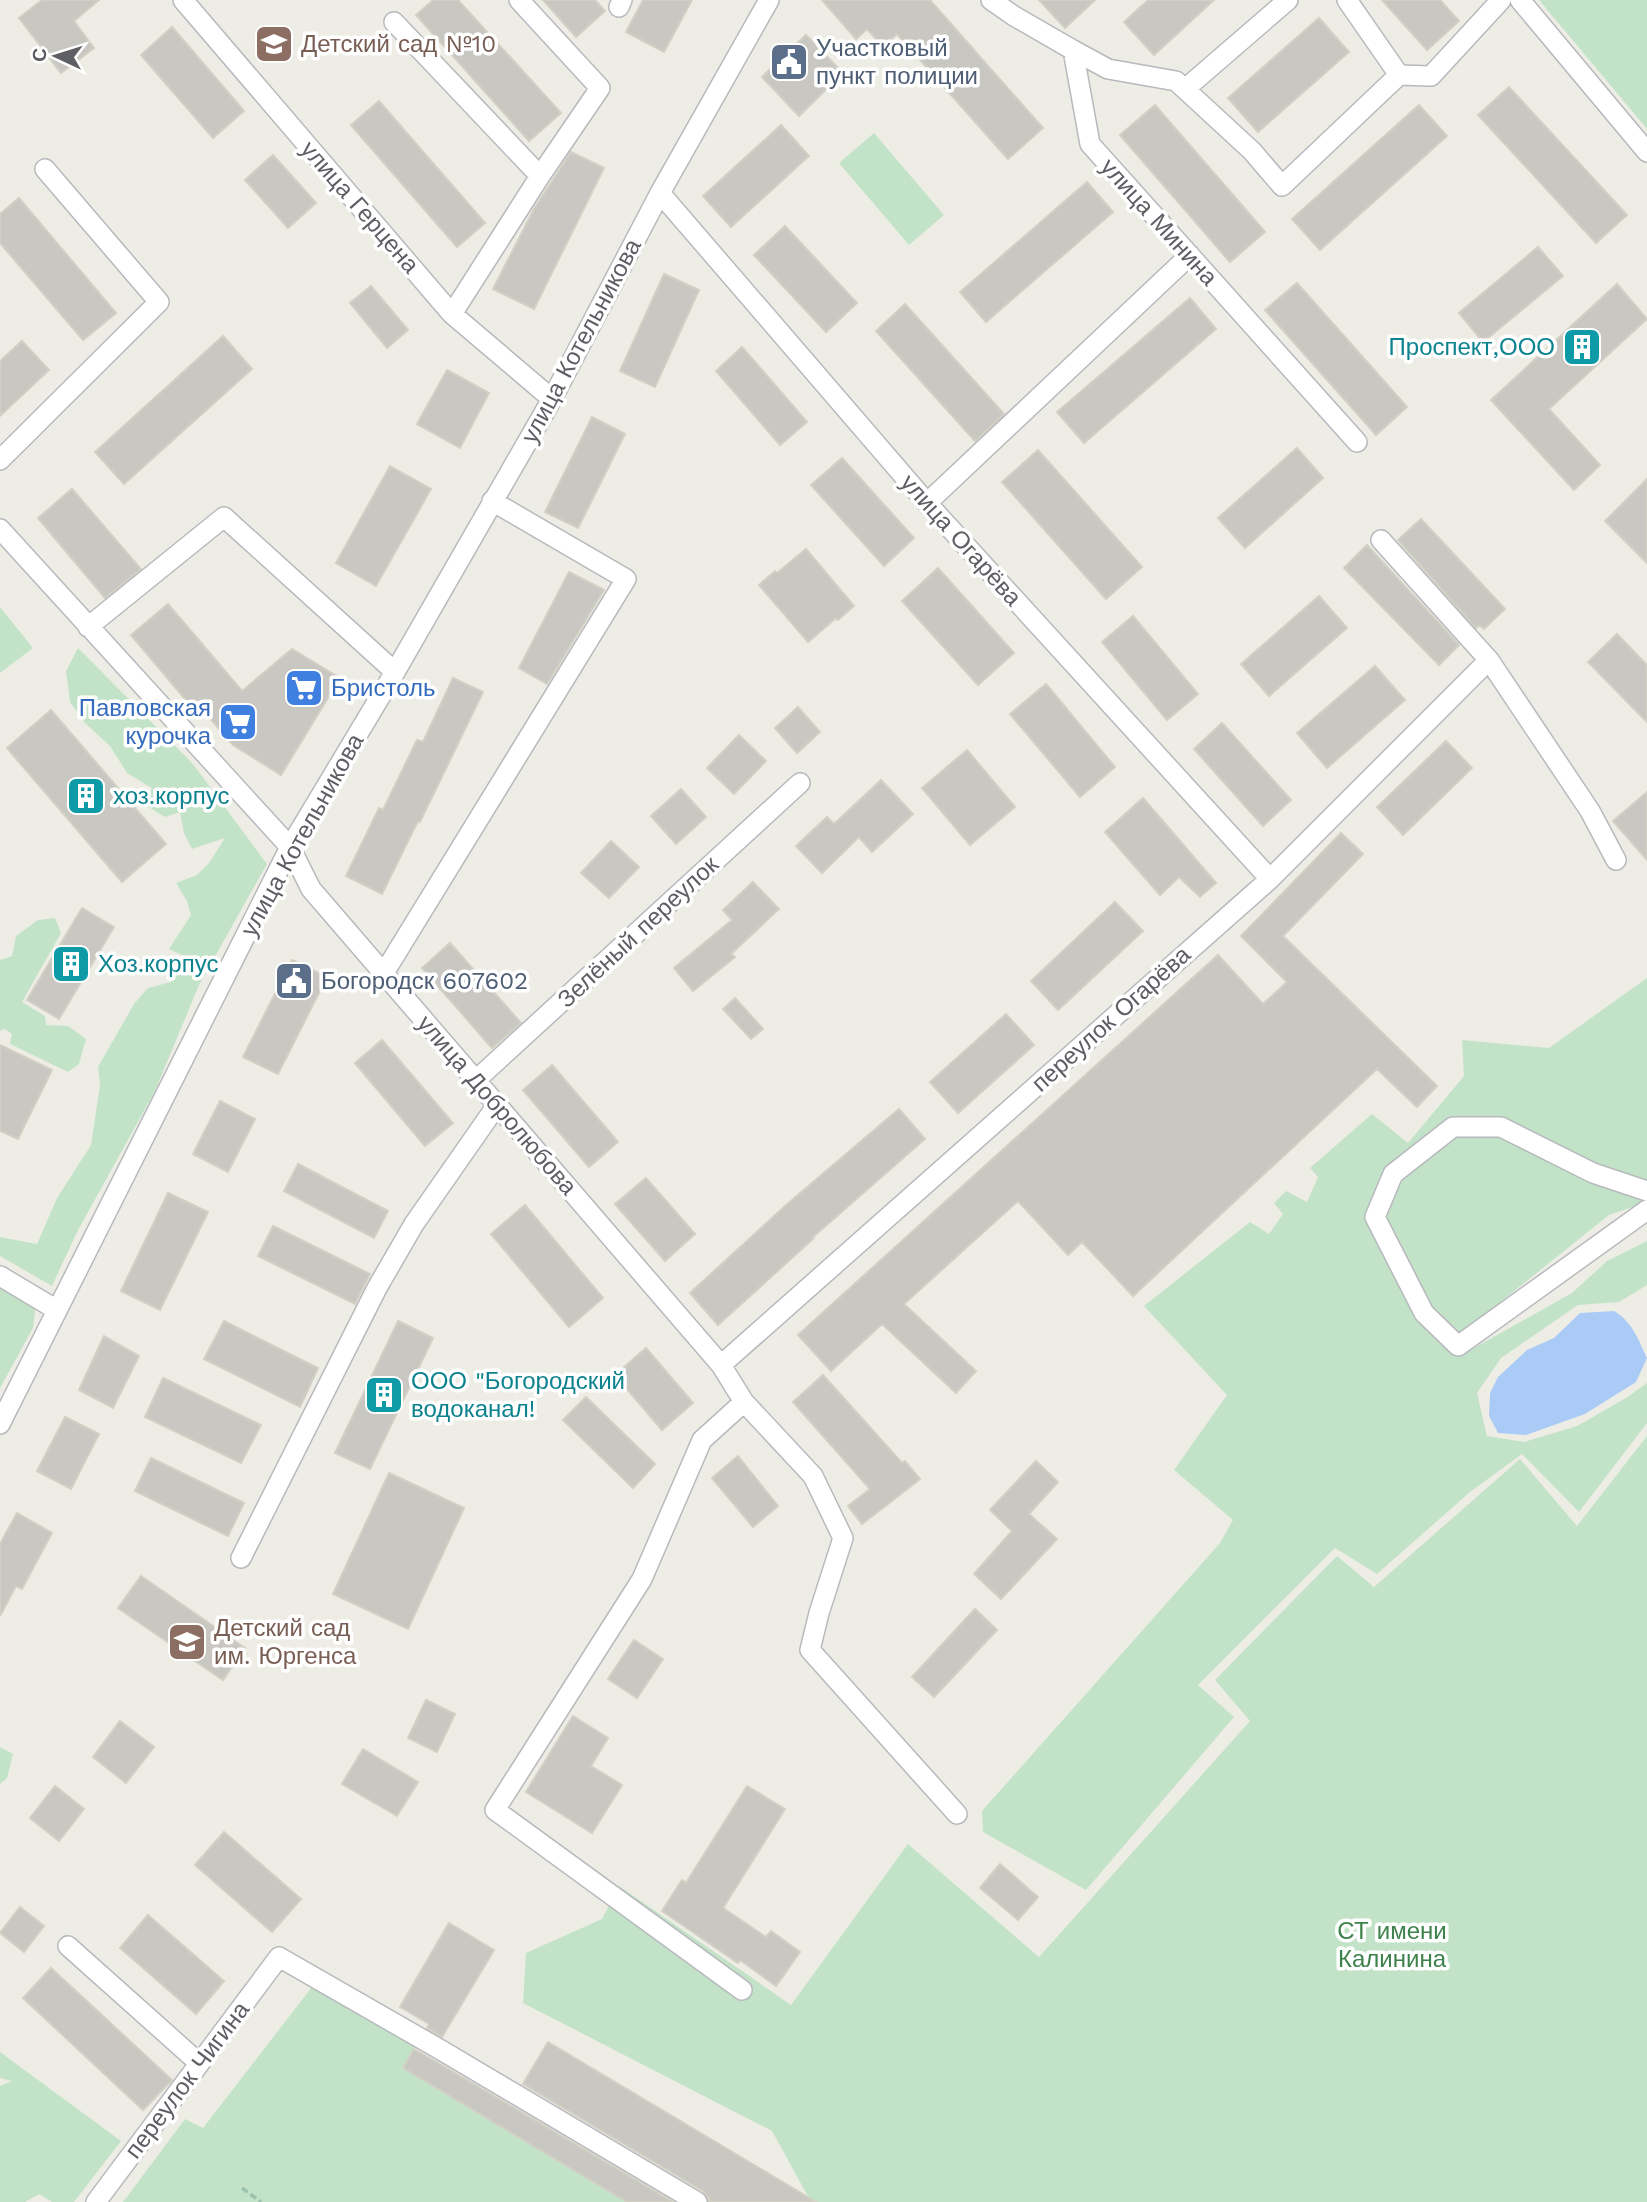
<svg xmlns="http://www.w3.org/2000/svg" width="1647" height="2202" font-family="'Work Sans',sans-serif">
  <style>
    .green { fill: #c3e3c8 }
    .water { fill: #abcbf7 }
    .building { fill: #c9c7c2; stroke: #d2d0c4; stroke-width: 2 }
    .lines { fill: none; stroke-linecap: round; stroke-linejoin: round }
    .minor-casing { stroke: #b7b9bd; stroke-width: 22 }
    .path { stroke: #9cc1ac; stroke-width: 3.5; stroke-dasharray: 7 3.5; stroke-linecap: butt }
    .minor { stroke: #fff; stroke-width: 19 }
    .labels { text-anchor: middle; stroke-width: 7; stroke-linejoin: round; paint-order: stroke }
    .education-label { font-size: 24px; fill: #785e54; stroke: #fff; text-anchor: start }
    .service-label { font-size: 24px; fill: #4e5e75; stroke: #fff; text-anchor: start }
    .street-label { font-size: 24px; fill: #5d5f64; stroke: #fff }
    .culture-label { font-size: 24px; fill: #0d838f; stroke: #fff; text-anchor: start }
    .shop-label { font-size: 24px; fill: #366cbe; stroke: #fff; text-anchor: start }
    .park-label { font-size: 24px; fill: #3d824b; stroke: #fff }
  </style>
  <rect width="100%" height="100%" fill="#eeede5"/>
  <path class="green" d="M1539,0H1647V129Z
    M874,133L944,215L909,245L839,163Z
    M0,607L33,648L0,673Z
    M78,648L193,764L267,864L199,985L155,1091L77,1232L52,1286L0,1256V1237L37,1244L57,1198L91,1145L100,1085L98,1067L134,1004L148,988L171,982L184,956L169,949L191,915L187,901L176,883L197,875L209,863L225,838L192,849L184,833L180,812L165,817L145,805L152,788L127,773L110,746L85,723L70,702L66,671Z
    M55,918L61,933L22,1002L45,1016L46,1025L68,1026L86,1039L79,1064L68,1072L10,1044L12,1034L5,1029L0,1031V960L12,956L16,936L38,920Z
    M1647,978V1202L1609,1215L1457,1337L1452,1354L1465,1353L1572,1293L1607,1261L1647,1241V1285L1619,1302L1578,1305L1501,1358L1477,1393L1487,1436L1524,1442L1577,1426L1626,1398L1647,1383V1423L1579,1512L1522,1454L1470,1492L1377,1574L1335,1548L1198,1685L1234,1717L1086,1890L983,1832L982,1811L1220,1543L1233,1520L1174,1470L1227,1395L1144,1306L1250,1222L1269,1234L1283,1214L1274,1203L1286,1191L1307,1202L1318,1177L1310,1168L1372,1114L1408,1143L1464,1076L1462,1040L1549,1048Z
    M0,1277L36,1303L33,1328L0,1388Z
    M1647,1436V2202H811L772,2131L523,2003L526,1953L602,1919L619,1886L791,2005L908,1844L1039,1957L1250,1721L1215,1680L1337,1556L1374,1587L1520,1459L1577,1526Z
    M0,1747L13,1754L7,1778L0,1784Z
    M315,1983L418,2041L403,2068L627,2202H123L185,2119L203,2128Z
    M0,2052L121,2141L74,2202H52L39,2194L25,2202H0V2086L12,2081L0,2078Z"/>
  <path class="water" d="M1614,1311C1632,1321 1639,1341 1647,1358L1636,1382L1585,1414L1526,1435L1498,1433L1489,1416L1490,1393L1498,1377L1527,1350L1554,1338L1580,1313Z"/>
  <path class="building" d="M42,0H99L74,21L94,48L61,73L19,18Z
    M433,0H458L561,113L529,141L416,15Z
    M543,0H595L605,11L576,37Z
    M643,0H692L664,52L626,32Z
    M822,0H930L1043,128L1008,159L897,34L883,47L867,29L856,39Z
    M1039,0H1095L1065,28Z
    M1148,0H1214L1154,55L1124,22Z
    M1382,0H1440L1459,21L1427,50Z
    M1319,18L1349,52L1258,132L1228,98Z
    M172,27L244,111L213,138L141,55Z
    M806,35L843,73L799,116L762,77Z
    M1509,87L1627,215L1596,243L1478,115Z
    M379,101L485,223L457,247L351,125Z
    M1155,105L1265,232L1230,262L1120,135Z
    M1419,105L1447,136L1320,250L1292,219Z
    M781,125L809,156L731,227L703,196Z
    M571,152L604,168L534,309L493,289L534,209Z
    M273,155L316,203L288,228L245,180Z
    M1087,182L1113,212L986,322L960,292Z
    M19,198L116,313L83,340L0,243V214Z
    M785,226L857,303L826,332L754,255Z
    M1538,247L1563,276L1483,342L1459,313Z
    M664,274L699,290L655,387L620,371Z
    M1297,283L1407,407L1376,435L1265,310Z
    M1617,284L1647,319L1549,409L1600,465L1574,490L1491,400Z
    M371,286L408,330L387,348L350,303Z
    M1190,298L1216,329L1084,443L1057,412Z
    M905,304L1004,414L975,441L876,331Z
    M223,336L252,369L124,484L95,452Z
    M22,341L49,370L0,416V361Z
    M742,347L807,422L780,445L716,371Z
    M447,370L489,393L460,448L417,424Z
    M592,417L625,434L578,528L545,512Z
    M1297,448L1323,478L1245,548L1218,518Z
    M1038,450L1142,567L1106,599L1002,482Z
    M842,458L914,538L884,566L811,485Z
    M390,466L431,489L376,586L336,563Z
    M1647,479V563L1605,521Z
    M72,489L141,569L105,598L38,518Z
    M1421,519L1505,609L1484,629L1479,625L1476,628L1398,540Z
    M1367,545L1459,645L1439,665L1344,568Z
    M806,549L854,606L838,620L836,618L808,642L759,585L775,571L777,573Z
    M938,568L1014,653L978,685L902,601Z
    M569,572L604,590L547,684L519,668Z
    M1319,596L1347,628L1269,696L1241,664Z
    M168,604L242,691L292,649L340,678L281,775L233,745L201,708L196,712L131,635Z
    M1133,616L1198,694L1167,720L1102,642Z
    M1617,634L1647,665V722L1588,662Z
    M1375,666L1405,700L1327,768L1297,733Z
    M453,678L483,692L420,822L418,821L382,894L346,876L379,808L383,810L417,740L423,742Z
    M1046,684L1115,767L1080,797L1010,714Z
    M798,707L820,732L797,753L775,728Z
    M51,710L166,844L122,882L7,748Z
    M1222,723L1291,800L1263,826L1194,749Z
    M739,735L766,761L734,794L707,768Z
    M1446,741L1472,768L1403,835L1377,807Z
    M967,750L1015,807L970,845L922,788Z
    M881,780L913,814L872,852L859,837L822,873L796,846L827,817L834,824Z
    M681,789L706,817L676,844L651,816Z
    M1647,792V860L1613,821Z
    M1143,798L1216,883L1200,897L1179,877L1160,895L1105,832Z
    M1341,833L1363,854L1283,936L1437,1086L1417,1107L1377,1069L1133,1296L1082,1242L1068,1255L1018,1201L904,1304L976,1371L956,1393L882,1324L831,1371L798,1335L1218,955L1263,1004L1287,982L1241,936Z
    M611,841L639,867L609,898L581,873Z
    M753,882L779,909L731,954L735,957L693,991L674,968L732,920L723,910Z
    M1115,902L1143,931L1058,1010L1031,981Z
    M82,908L114,927L59,1019L27,1000Z
    M450,943L521,1023L492,1048L422,968Z
    M292,960L327,977L278,1074L243,1057Z
    M735,998L763,1029L751,1039L723,1009Z
    M1006,1014L1034,1045L958,1113L930,1082Z
    M382,1040L453,1123L425,1146L355,1063Z
    M0,1045L52,1070L18,1139L0,1131Z
    M552,1065L618,1142L589,1167L523,1090Z
    M220,1101L255,1119L228,1172L193,1154Z
    M899,1109L925,1139L813,1237L814,1238L718,1325L690,1293L785,1206Z
    M298,1164L388,1211L374,1238L284,1191Z
    M646,1178L695,1234L665,1261L615,1204Z
    M168,1193L208,1212L160,1310L121,1291Z
    M525,1205L603,1298L569,1327L491,1234Z
    M273,1226L370,1274L355,1304L258,1256Z
    M224,1321L318,1368L300,1407L204,1359Z
    M398,1321L433,1338L370,1469L335,1453Z
    M104,1336L139,1356L113,1408L79,1390Z
    M646,1348L693,1403L662,1430L615,1375Z
    M823,1375L902,1463L905,1461L920,1479L862,1524L848,1506L870,1489L793,1402Z
    M163,1378L261,1425L241,1463L145,1417Z
    M586,1397L655,1464L633,1488L563,1420Z
    M65,1417L99,1434L71,1489L37,1471Z
    M738,1456L778,1506L753,1527L712,1478Z
    M151,1458L244,1503L228,1536L135,1491Z
    M1036,1461L1058,1482L1029,1514L1057,1539L1001,1599L974,1574L1012,1531L990,1510Z
    M389,1473L464,1508L408,1629L333,1594Z
    M17,1513L52,1533L22,1589L16,1586L0,1616V1544Z
    M141,1576L245,1648L223,1680L118,1608Z
    M975,1609L997,1630L934,1697L912,1677Z
    M634,1640L663,1659L637,1698L608,1679Z
    M426,1700L455,1714L437,1752L408,1738Z
    M573,1716L608,1738L591,1766L622,1785L592,1833L526,1792Z
    M120,1721L154,1747L126,1783L93,1757Z
    M363,1749L418,1782L397,1816L342,1784Z
    M55,1786L84,1809L59,1841L30,1818Z
    M747,1786L785,1809L723,1908L766,1937L771,1931L800,1952L776,1986L740,1960L738,1963L662,1911L682,1880L686,1883Z
    M224,1832L301,1899L272,1932L195,1865Z
    M1000,1864L1038,1897L1018,1920L980,1888Z
    M20,1907L44,1926L24,1952L0,1933Z
    M148,1915L224,1981L196,2014L120,1948Z
    M449,1923L494,1950L442,2037L427,2028L429,2024L400,2007Z
    M51,1968L172,2080L143,2110L23,1998Z
    M548,2042L816,2202H709L708,2197L703,2191L523,2084Z
    M414,2049L435,2061L673,2202H627L403,2068Z"/>
  <g class="lines">
    <defs>
      <path id="minor" d="M183,0L439,299L452,314L552,399
        M991,0L1014,16L1073,50L1090,144L1357,442
        M1347,0L1399,75
        M1520,0L1647,152
        M619,7L622,0
        M394,22L540,176
        M1073,50L1108,69L1176,81L1252,151L1282,186L1399,75L1431,76L1501,0
        M1185,89L1288,0
        M660,193L927,503L1270,879
        M452,314L540,176L600,88L519,0
        M0,460L159,302L45,169
        M927,503L1190,255
        M0,529L290,847L311,889L721,1365L744,1402L813,1476L843,1538L819,1613L810,1650L957,1814
        M1381,540L1489,660L1590,811L1616,860
        M88,627L224,517L395,672
        M384,973L626,579L492,501
        M476,1080L800,783
        M1647,1191L1593,1173L1501,1127H1453L1393,1174L1375,1217L1424,1313L1458,1346L1647,1210
        M0,1276L57,1310
        M721,1365L1270,879L1489,660
        M0,1424L290,847L395,672L552,399L660,193L769,0
        M241,1558L377,1288L414,1224L497,1105
        M68,1946L199,2063
        M742,1990L495,1810L642,1579L702,1440L744,1402
        M96,2202L279,1957L441,2050L697,2202"/>
    </defs>
    <use href="#minor" class="minor-casing"/>
    <path class="path" d="M242,2188L261,2202"/>
    <use href="#minor" class="minor"/>
  </g>
  <defs>
    <symbol id="school-square" viewBox="-11 -11 22 22"><rect x="-9" y="-9" width="18" height="18" rx="4" fill="#8d6e63" stroke="#fff"/><path d="M0-5L7-2L0 1L-7-2ZM-4 1L0 2.5L4 1V4Q0 6-4 4Z" fill="#fff"/></symbol>
    <symbol id="civic-square" viewBox="-11 -11 22 22"><rect x="-9" y="-9" width="18" height="18" rx="4" fill="#5c6f8a" stroke="#fff"/><path d="M-.6-6.5H3V-4.5H.6V-3L4-1V1h2V6H-6V1h2V-1L-.6-3ZM-1.2 2.5V6h2.4V2.5Z" fill="#fff"/></symbol>
    <symbol id="building-square" viewBox="-11 -11 22 22"><rect x="-9" y="-9" width="18" height="18" rx="4" fill="#0f9aa8" stroke="#fff"/><path d="M-4-6H4V6H1V3H-1V6H-4ZM-2.5-4.3h1.7v1.8h-1.7ZM.8-4.3h1.7v1.8H.8ZM-2.5-1h1.7V.8h-1.7ZM.8-1h1.7V.8H.8Z" fill="#fff"/></symbol>
    <symbol id="supermarket-square" viewBox="-11 -11 22 22"><rect x="-9" y="-9" width="18" height="18" rx="4" fill="#3f7fe0" stroke="#fff"/><path d="M-6-5.5h2.5l.6 2H6L4.5 2H-2.5L-4.4-4H-6ZM-1.5 3.2a1.3 1.3 0 1 0 .1 0ZM3 3.2a1.3 1.3 0 1 0 .1 0Z" fill="#fff"/></symbol>
  </defs>
  <g fill-rule="evenodd">
    <use href="#school-square" x="252" y="22" width="44" height="44"/>
    <use href="#civic-square" x="767" y="40" width="44" height="44"/>
    <use href="#building-square" x="1560" y="325" width="44" height="44"/>
    <use href="#supermarket-square" x="282" y="666" width="44" height="44"/>
    <use href="#supermarket-square" x="216" y="700" width="44" height="44"/>
    <use href="#building-square" x="64" y="774" width="44" height="44"/>
    <use href="#building-square" x="49" y="942" width="44" height="44"/>
    <use href="#civic-square" x="272" y="959" width="44" height="44"/>
    <use href="#building-square" x="362" y="1373" width="44" height="44"/>
    <use href="#school-square" x="165" y="1620" width="44" height="44"/>
  </g>
  <g class="labels">
    <g class="education-label">
      <text x="301" y="52">Детский сад №10</text>
      <text x="214" y="1636">Детский сад<tspan x="214" dy="28">им. Юргенса</tspan></text>
    </g>
    <g class="service-label">
      <text x="816" y="56">Участковый<tspan x="816" dy="28">пункт полиции</tspan></text>
      <text x="321" y="989">Богородск 607602</text>
    </g>
    <g class="street-label">
      <text transform="translate(360 207) rotate(49)" y="8">улица Герцена</text>
      <text transform="translate(1159 222) rotate(48)" y="8">улица Минина</text>
      <text transform="translate(581 341) rotate(-62)" y="8">улица Котельникова</text>
      <text transform="translate(961 540) rotate(48)" y="8">улица Огарёва</text>
      <text transform="translate(302 835) rotate(-61)" y="8">улица Котельникова</text>
      <text transform="translate(638 932) rotate(-43)" y="8">Зелёный переулок</text>
      <text transform="translate(1111 1019) rotate(-42)" y="8">переулок Огарёва</text>
      <text transform="translate(497 1105) rotate(49)" y="8">улица Добролюбова</text>
      <text transform="translate(187 2080) rotate(-53)" y="8">переулок Чигина</text>
    </g>
    <g class="culture-label">
      <text x="1555" y="355" text-anchor="end">Проспект,ООО</text>
      <text x="113" y="804">хоз.корпус</text>
      <text x="98" y="972">Хоз.корпус</text>
      <text x="411" y="1389">ООО "Богородский<tspan x="411" dy="28">водоканал!</tspan></text>
    </g>
    <g class="shop-label">
      <text x="331" y="696">Бристоль</text>
      <text x="211" y="716" text-anchor="end">Павловская<tspan x="211" dy="28">курочка</tspan></text>
    </g>
    <g class="park-label">
      <text x="1392" y="1939">СТ имени<tspan x="1392" dy="28">Калинина</tspan></text>
    </g>
  </g>
  <g transform="translate(56 56) rotate(274)" stroke="#ffffff" stroke-width="5" paint-order="stroke">
  <path d="M0-5L12 26L0 18L-12 26Z" fill="#5d5f64"/>
  <text y="-10" font-size="19" font-weight="bold" text-anchor="middle" fill="#5d5f64">С</text>
  </g>
</svg>
